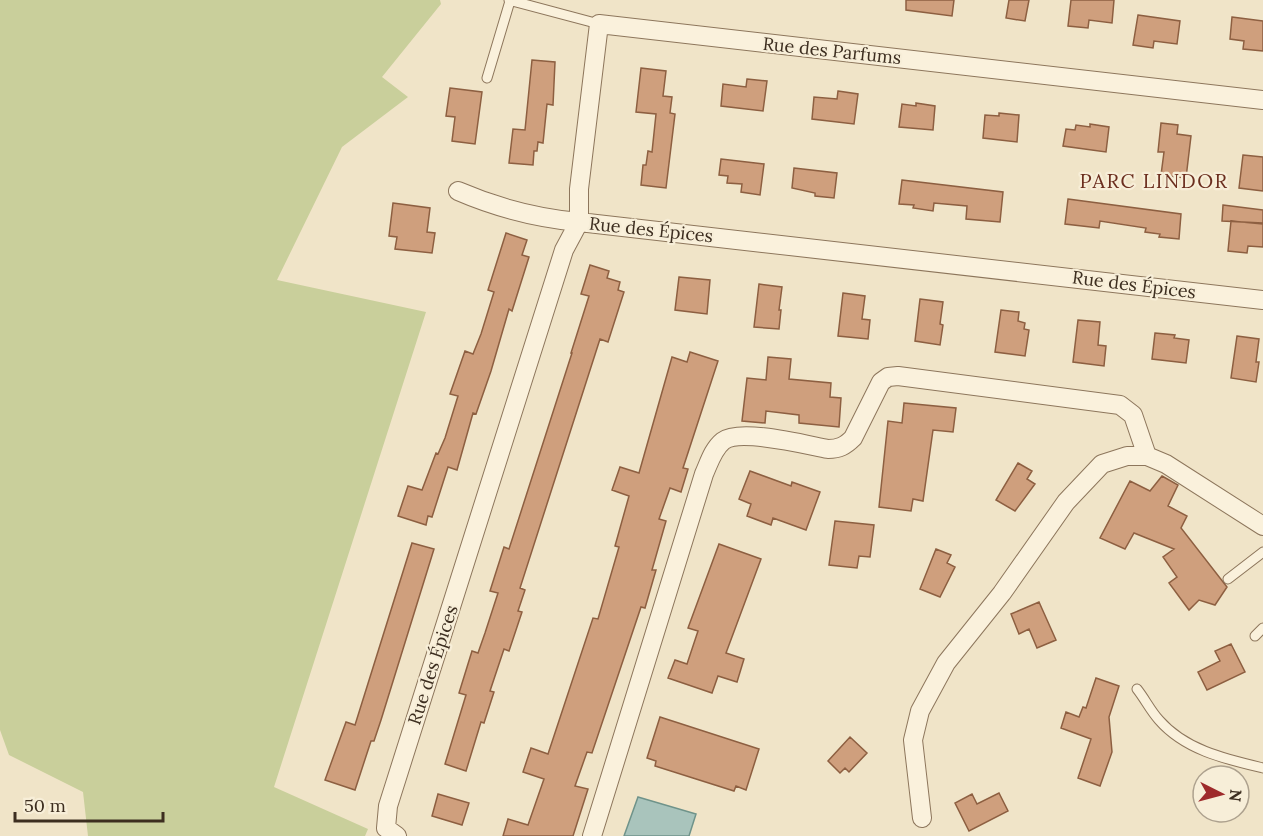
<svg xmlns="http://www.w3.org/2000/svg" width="1263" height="836" font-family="Lora,serif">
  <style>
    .green { fill: #c9cf9b }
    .water { fill: #a9c4bc; stroke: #6f938a; stroke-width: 1.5 }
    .building { fill: #cf9f7d; stroke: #8d5f41; stroke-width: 1.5 }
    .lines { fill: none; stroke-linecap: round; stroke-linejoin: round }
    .lane-casing { stroke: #8d765c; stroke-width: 11 }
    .street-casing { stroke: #8d765c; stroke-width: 20 }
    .lane { stroke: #faf1dc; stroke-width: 9 }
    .street { stroke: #faf1dc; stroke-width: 18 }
    .labels { text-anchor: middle; stroke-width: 4.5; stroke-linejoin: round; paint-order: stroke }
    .street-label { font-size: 18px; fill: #3d2e20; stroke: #f7eed8 }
    .neighbourhood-label { font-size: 20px; letter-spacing: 1.5px; fill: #6b2e1e; stroke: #f7eed8 }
  </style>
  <rect width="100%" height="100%" fill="#f0e4c8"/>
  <path class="green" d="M0,0H440L441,4L382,77L408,97L342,147L277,280L426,312L274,787L368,829L365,836H88L83,792L9,755L0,730Z"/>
  <path class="water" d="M638,797L696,814L689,836H624Z"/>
  <path class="building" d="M906,0H954L952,16L906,10Z
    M1009,0H1029L1025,21L1006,18Z
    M1071,0H1114L1112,23L1089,20L1088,28L1068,26Z
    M1138,15L1180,21L1177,44L1154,41L1153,48L1133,45Z
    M1232,17L1263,21V51L1243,49L1244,41L1230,39Z
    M532,60L555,62L553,105L547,104L543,143L538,142L537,151H534L533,165L509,163L513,129L525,130Z
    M641,68L666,71L663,96L672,97L670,113L675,114L666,188L641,185L643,165H646L648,151L652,152L656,114L636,112Z
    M747,79L767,81L763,111L721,106L723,84L746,87Z
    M450,88L482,92L475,144L452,141L455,117L446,116Z
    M838,91L858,94L854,124L812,119L814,97L837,99Z
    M916,103L935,106L933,130L899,127L902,104L916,106Z
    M999,113L1019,115L1017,142L983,138L985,115L999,116Z
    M1161,123L1178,125L1177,134L1191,136L1186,178L1161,175L1164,152H1158Z
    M1090,124L1109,127L1106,152L1063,146L1066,129L1075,130L1076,125L1090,127Z
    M1243,155L1263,157V191L1239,188Z
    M721,159L764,164L760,195L741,192L742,184L727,183L728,176L719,175Z
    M794,168L837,173L834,198L815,196V193L792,188Z
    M902,180L1003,192L1000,222L966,219L967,206L934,203L933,211L913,208L914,205L899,204Z
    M1068,199L1181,214L1179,239L1159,237L1160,234L1145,232L1146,228L1100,221L1099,228L1065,224Z
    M393,203L430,208L427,232L435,233L432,253L395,249L397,237L389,236Z
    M1223,205L1263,210V223L1222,221Z
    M1231,221L1263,224V247L1248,246L1247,253L1228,251Z
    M506,233L527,240L522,255L529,257L512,311L509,309L491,371L476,414L473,413L457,470L448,467L432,517L428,516L426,525L398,516L408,486L422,490L436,453L438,454L445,438L458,396L450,394L465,351L473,354L481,334L494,292L488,290Z
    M590,265L609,271L607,278L620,282L618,290L624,292L608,342L600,339L520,588L525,590L518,611L522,612L509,651L504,649L490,691L494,692L484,723L481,722L466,771L445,764L466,695L459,693L472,651L478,653L485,633L498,593L490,591L504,547L509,549L572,353H571L589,296L581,294Z
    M679,277L710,280L707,314L675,310Z
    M759,284L782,287L779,310H781L779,329L754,327Z
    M843,293L865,296L862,319L870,320L868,339L838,336Z
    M920,299L943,302L940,324L943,325L940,345L915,341Z
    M1001,310L1019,312L1018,321L1025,323L1024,329L1029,330L1025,356L995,352Z
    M1078,320L1100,322L1098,345L1106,346L1104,366L1073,362Z
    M1155,333L1175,335L1174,338L1189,340L1186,363L1152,359Z
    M1237,336L1259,339L1256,362H1259L1256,382L1231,378Z
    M690,352L718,361L683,468L688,469L681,492L670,488L659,519L666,521L652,570H656L645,608L641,607L592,753L587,752L575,786L588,789L573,836H503L508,819L528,825L544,779L523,772L531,748L548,754L593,618L598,619L619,547L615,546L629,496L612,490L620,467L639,473L672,357L687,362Z
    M768,357L791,359L789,379L831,383L830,397L841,398L839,427L799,423V415L766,411L765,423L742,421L747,378L766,380Z
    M904,403L956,408L953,432L933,430L923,501L913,499L911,511L879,507L888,421L902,423Z
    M1018,463L1032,471L1027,479L1035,484L1015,511L996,500Z
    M750,471L791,486L792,482L820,492L806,530L773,518L771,525L747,516L751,504L739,499Z
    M1162,476L1178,485L1168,506L1187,516L1181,528L1227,587L1215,605L1199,600L1189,610L1169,583L1177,577L1163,557L1174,549L1134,533L1125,549L1100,538L1130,481L1150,491Z
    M835,521L874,525L870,557L859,556L857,568L829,565Z
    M412,543L434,549L381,720L374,741H371L355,790L325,780L346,722L355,725Z
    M719,544L761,559L726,653L744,659L737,682L718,676L712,693L668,678L675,660L687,664L698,631L688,628Z
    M936,549L951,555L947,563L955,567L940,597L920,589Z
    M1039,602L1056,640L1037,648L1029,629L1019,634L1011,614Z
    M1231,644L1245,672L1207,690L1198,672L1220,661L1215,651Z
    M1096,678L1119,686L1109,717L1112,752L1100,786L1078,778L1091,739L1061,728L1066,712L1079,717L1083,707L1086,708Z
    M660,717L759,749L746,790L736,786L734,791L655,766L656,761L647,758Z
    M850,737L867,753L849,772L845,768L840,773L828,761Z
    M999,793L1008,811L969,831L955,803L972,794L977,804Z
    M438,794L469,803L462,825L432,816Z"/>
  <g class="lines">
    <defs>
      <path id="lane" d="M509,0L599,24
        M487,78L510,1
        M1228,579L1263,552
        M1255,636L1263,628
        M1137,689C1145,699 1150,710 1159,720C1185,750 1225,759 1263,768"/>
      <path id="street" d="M458,191C495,207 537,218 579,222V189L599,24L1263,100
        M922,818L913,740L920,711L946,663L1002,593L1066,502L1102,464L1127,456H1147L1166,464L1263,526
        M397,836L386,828L388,806L564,250L579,222L1263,300
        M592,836L704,474C709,463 713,449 723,441C740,428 806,445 828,449C839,449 845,446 853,438L881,382L888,377L898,376L1120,405L1133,415L1147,456"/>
    </defs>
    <use href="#lane" class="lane-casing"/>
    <use href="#street" class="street-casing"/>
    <use href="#lane" class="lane"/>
    <use href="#street" class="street"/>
  </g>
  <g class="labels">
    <g class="street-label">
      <text transform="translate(832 51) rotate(6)" y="6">Rue des Parfums</text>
      <text transform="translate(651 230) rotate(6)" y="6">Rue des Épices</text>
      <text transform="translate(1134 285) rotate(7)" y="6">Rue des Épices</text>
      <text transform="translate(433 665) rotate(-72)" y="6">Rue des Épices</text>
    </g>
    <g class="neighbourhood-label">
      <text x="1154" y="188">PARC LINDOR</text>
    </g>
  </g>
  <g transform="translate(1221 794) rotate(96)"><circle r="28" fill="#f7eed8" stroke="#ada18e" stroke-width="1.5"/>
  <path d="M0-4.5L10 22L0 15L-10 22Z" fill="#9e2a2b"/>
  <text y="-9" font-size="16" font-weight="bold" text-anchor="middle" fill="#3d2e20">N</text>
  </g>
  <path d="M15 812v9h148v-9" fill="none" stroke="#3d2e20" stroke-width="3"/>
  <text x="24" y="812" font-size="18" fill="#3d2e20" stroke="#f7eed8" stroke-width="4.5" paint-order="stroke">50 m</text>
</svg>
